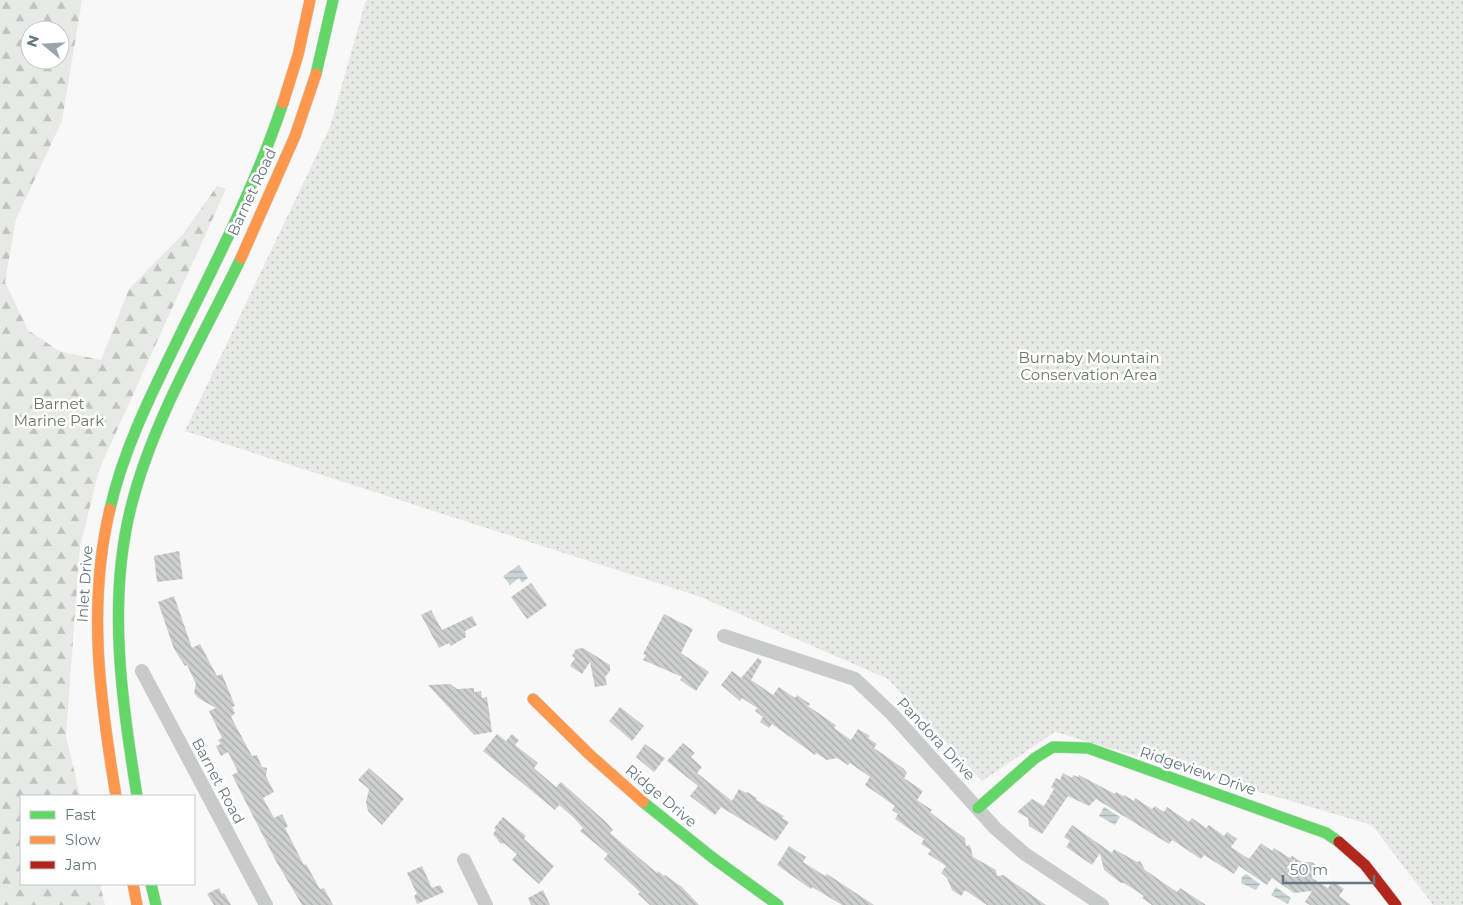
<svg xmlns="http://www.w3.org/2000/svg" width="1463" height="905" font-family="Montserrat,sans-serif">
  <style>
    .forest { fill: url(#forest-firs); fill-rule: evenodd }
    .park { fill: url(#park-dots) }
    .water { fill: url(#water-rules) }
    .building { fill: url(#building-back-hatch) }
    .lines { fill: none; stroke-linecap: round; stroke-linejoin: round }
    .fast-casing { stroke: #d3d4d5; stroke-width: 12 }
    .slow-casing { stroke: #d3d4d5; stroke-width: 12 }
    .jam-casing { stroke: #d3d4d5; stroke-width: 12 }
    .street { stroke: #c9cbcb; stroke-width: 14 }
    .fast { stroke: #63d668; stroke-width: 11 }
    .slow { stroke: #ff974d; stroke-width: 11 }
    .jam { stroke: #b3261e; stroke-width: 11 }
    .labels { text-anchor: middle; stroke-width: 5; stroke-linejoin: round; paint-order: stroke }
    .street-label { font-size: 15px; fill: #66787f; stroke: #fff }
    .park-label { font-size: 15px; fill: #6a7864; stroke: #fff }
  </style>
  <defs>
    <pattern id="forest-firs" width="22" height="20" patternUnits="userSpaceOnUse" patternTransform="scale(1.25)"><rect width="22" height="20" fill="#e7e9e5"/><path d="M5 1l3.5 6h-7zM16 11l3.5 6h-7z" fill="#bfc2bf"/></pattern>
    <pattern id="park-dots" width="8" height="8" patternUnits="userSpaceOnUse" patternTransform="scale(1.25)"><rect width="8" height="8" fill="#e7e9e5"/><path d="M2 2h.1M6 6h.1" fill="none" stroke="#bfc2bf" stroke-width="1.8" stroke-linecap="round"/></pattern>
    <pattern id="water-rules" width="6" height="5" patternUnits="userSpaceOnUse" patternTransform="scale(1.25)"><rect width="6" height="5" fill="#cad4d6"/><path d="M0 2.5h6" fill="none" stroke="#a8b1b3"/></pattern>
    <pattern id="building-back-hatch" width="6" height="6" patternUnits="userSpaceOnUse" patternTransform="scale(1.25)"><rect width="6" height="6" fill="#cdcfcf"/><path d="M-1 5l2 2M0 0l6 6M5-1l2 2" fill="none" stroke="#aaadad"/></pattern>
  </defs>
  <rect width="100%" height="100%" fill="#f8f8f8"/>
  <path class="forest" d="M0,0H82L62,121L16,219L5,282L28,330L59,351L101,360L129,289L183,234L217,186L226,189L99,470L80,547L66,736L80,796H21V884H100L105,905H0ZM30,30H60V60H30Z"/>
  <path class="park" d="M366,0H1463V905H1433L1372,825L1055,732L982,781L888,679L698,596L185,431L330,127Z"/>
  <path class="water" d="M519,565L528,578L522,583L519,578L510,585L503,576Z
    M1104,807L1120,817L1115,825L1099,816Z
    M1246,874L1260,884L1256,890L1241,883L1242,877Z
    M1276,887L1291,898L1288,904L1271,895Z"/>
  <path class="building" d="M179,551L183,579L157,582L154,556Z
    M531,583L547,605L527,619L511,597Z
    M174,596L192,648L200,644L217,676L222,674L235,706L232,707L235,713L231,717L252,756L257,755L262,767L267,768L266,776L274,792L263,798L274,818L282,814L288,826L285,828L304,865L306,864L320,889L324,888L333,905H302L277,863L232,775L238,772L228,752L221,756L216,746L221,744L218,740L222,738L209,711L216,708L198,698L194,693L196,684L187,665L185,666L174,649L158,602Z
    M431,610L442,630L472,616L477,625L465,631L466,637L451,646L449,643L439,648L421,615Z
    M664,614L693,629L681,653L709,672L696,691L680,680L682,677L643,660L646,655L643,654Z
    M583,648L610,665V671L605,677L607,685L595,687L590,662L582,674L570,666L575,658L572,656L576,649Z
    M758,658L762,661L751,680L773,695L779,687L795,698L797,695L810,704L808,706L836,725L834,728L851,740L858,729L870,736L868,738L877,744L874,748L904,769L907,773L904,778L923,791L917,800L932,810L930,812L944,823L965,838L966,846L970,845L973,857L996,870L997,876L1003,875L1046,905H987L965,890L961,896L952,890L947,878L941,873L946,866L928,854L931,850L921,844L924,839L895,819L898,814L892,810L895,806L865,785L870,777L850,763L848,765L837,758L827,760L816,753L815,755L772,724L769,728L760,722L763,717L755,711L757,708L742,698L740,701L721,685L732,671L741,678Z
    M450,684L457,689L474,688V692L481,691L482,698L487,697L492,732L474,735L428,685Z
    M620,707L644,726L632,741L609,721Z
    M497,734L506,741L512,734L519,740L515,745L538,763L534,768L556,787L561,782L607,823L613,830L610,833L657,873L658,871L664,876L665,875L682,887L699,905H650L638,894L640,892L604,859L608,854L580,831L583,828L573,817L559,805L555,810L483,751Z
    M683,743L695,753L691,757L702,767L697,773L732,801L739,789L746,793L747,792L757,798L756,800L784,816L782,818L789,822L776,841L721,807L715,815L690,796L698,786L667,761Z
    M645,744L665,758L654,772L636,757Z
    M369,768L404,799L382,825L368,811L366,802L369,789L358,780Z
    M1063,773L1072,778L1073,775L1078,777L1079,775L1115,794L1116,792L1123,796L1124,795L1134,801L1135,798L1152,809L1155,806L1164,812L1167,807L1189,822L1192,818L1206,828L1209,825L1224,836L1227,832L1237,839L1231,847L1249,859L1261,843L1272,851L1274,848L1277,850L1290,858L1292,856L1302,862H1312L1317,866V870L1312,878L1328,888L1333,881L1344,889L1339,896L1351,905H1310L1305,902L1312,891L1294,893L1272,878L1267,885L1239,866L1234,874L1204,855L1201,859L1172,840L1169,844L1096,799L1089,806L1068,796L1042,834L1029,826L1028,818L1017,812L1032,799L1044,806L1054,789L1051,787L1056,778L1060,780Z
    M503,817L526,836L524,839L554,866L539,884L512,860L517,854L505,844L500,843L493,834L496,830L494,828Z
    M1072,825L1112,853L1114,849L1137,862L1140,861L1145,870L1177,892L1180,888L1206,905H1152L1142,898L1144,896L1124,883H1121L1104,870L1100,853L1092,865L1066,847L1070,841L1064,837Z
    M789,846L806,857L803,862L825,876L827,874L874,905H842L812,887L811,889L801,882L777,865Z
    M422,866L432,888L440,885L444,892L417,904L414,896L417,894L407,873Z
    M219,888L222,894L224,893L231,905H214L207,894Z
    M543,890L550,905H531L528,898Z"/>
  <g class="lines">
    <defs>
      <path id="fast" d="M316,74L333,0
        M110,509C124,446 155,387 183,329C219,256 257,181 283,103
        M137,796C122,701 107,602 131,507C153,419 202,339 241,258
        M643,802L713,858L778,905
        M978,808L1035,758L1053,747L1088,748L1326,833L1339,842
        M151,884L156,905"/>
      <path id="slow" d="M283,103L298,55L310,0
        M241,258L295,136L316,74
        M110,509C87,604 100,700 116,796
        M533,699L590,755L643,802
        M133,884L137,905"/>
      <path id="jam" d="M1339,842L1365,865L1396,905"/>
    </defs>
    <use href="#fast" class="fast-casing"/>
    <use href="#slow" class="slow-casing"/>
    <use href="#jam" class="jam-casing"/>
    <path class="street" d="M724,636L855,679L892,714L995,828L1025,854L1102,905
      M142,671L266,905
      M464,860L486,905"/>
    <use href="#fast" class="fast"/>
    <use href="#slow" class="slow"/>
    <use href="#jam" class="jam"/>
  </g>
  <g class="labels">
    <g class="street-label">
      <text transform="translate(252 192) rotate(-65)" y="5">Barnet Road</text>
      <text transform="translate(85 584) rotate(-86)" y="5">Inlet Drive</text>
      <text transform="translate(936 739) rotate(47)" y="5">Pandora Drive</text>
      <text transform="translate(1198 771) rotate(19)" y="5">Ridgeview Drive</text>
      <text transform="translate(218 781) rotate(62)" y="5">Barnet Road</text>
      <text transform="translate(661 796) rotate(40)" y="5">Ridge Drive</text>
    </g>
    <g class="park-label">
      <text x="1089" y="363">Burnaby Mountain<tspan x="1089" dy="17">Conservation Area</tspan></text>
      <text x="59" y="409">Barnet<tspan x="59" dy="17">Marine Park</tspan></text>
    </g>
  </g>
  <rect x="20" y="795" width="175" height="90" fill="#ffffff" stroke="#c2c9cc"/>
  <rect x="30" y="811" width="25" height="8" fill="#63d668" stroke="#c2c9cc"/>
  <text x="65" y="820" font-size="15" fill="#66787f">Fast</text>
  <rect x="30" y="836" width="25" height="8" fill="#ff974d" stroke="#c2c9cc"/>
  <text x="65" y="845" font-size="15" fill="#66787f">Slow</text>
  <rect x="30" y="861" width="25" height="8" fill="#b3261e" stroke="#c2c9cc"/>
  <text x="65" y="870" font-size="15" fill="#66787f">Jam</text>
  <g transform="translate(45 45) rotate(288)"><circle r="24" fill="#ffffff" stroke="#c2c9cc"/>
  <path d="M0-4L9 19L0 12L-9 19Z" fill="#99a5a9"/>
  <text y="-8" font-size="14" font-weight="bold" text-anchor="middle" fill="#66787f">N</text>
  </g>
  <path d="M1283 875v8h91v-8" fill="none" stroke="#66787f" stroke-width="2.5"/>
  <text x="1290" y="875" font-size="15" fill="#66787f" stroke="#ffffff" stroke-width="4" paint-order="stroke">50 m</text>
</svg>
